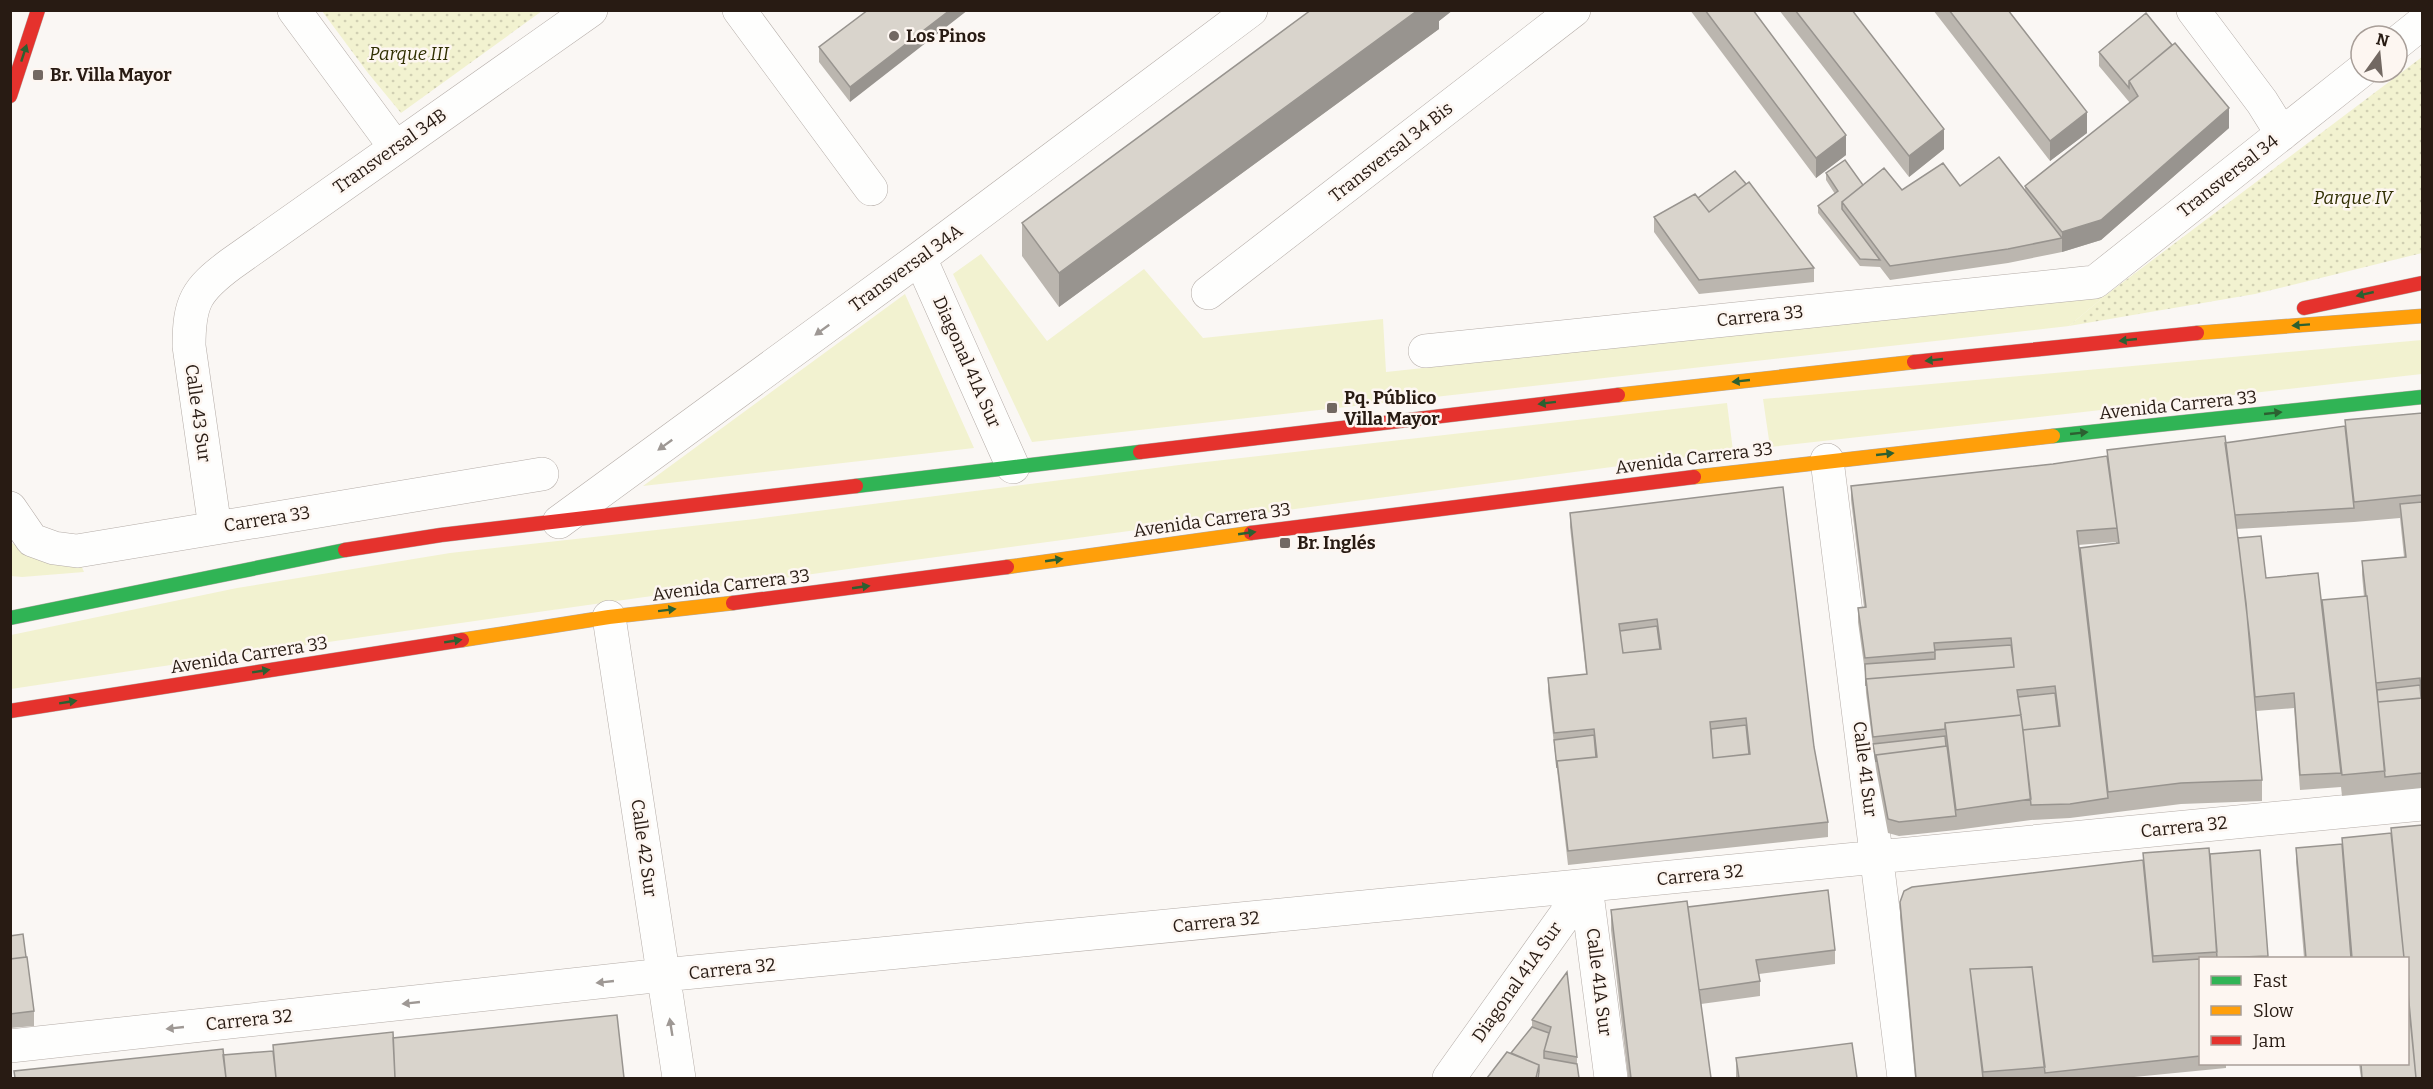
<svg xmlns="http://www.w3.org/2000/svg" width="2433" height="1089" font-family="Bitter,serif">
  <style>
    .green { fill: #f2f2d0 }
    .park { fill: url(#park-dots) }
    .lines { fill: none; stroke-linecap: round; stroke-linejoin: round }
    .street-casing { stroke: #b4aca7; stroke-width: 34 }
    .fast-casing { stroke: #b4aca7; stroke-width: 15 }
    .slow-casing { stroke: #b4aca7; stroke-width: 15 }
    .jam-casing { stroke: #b4aca7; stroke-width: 15 }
    .street { stroke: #fefefd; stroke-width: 33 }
    .fast { stroke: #30b455; stroke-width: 14 }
    .slow { stroke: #ff9f0a; stroke-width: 14 }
    .jam { stroke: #e5322d; stroke-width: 14 }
    .wall { fill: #bbb6af; fill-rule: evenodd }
    .shaded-wall { fill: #98948f }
    .building { fill: #d9d4cc; stroke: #98948f; stroke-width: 1.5; fill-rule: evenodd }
    .oneway { fill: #2c6031 }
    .oneway2 { fill: #9e9894 }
    .poi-dot { fill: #726862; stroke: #fdf6f1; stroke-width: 2 }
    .labels { text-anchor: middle; stroke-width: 5; stroke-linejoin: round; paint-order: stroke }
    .poi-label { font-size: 18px; font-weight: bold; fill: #281b13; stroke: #fdf6f1; text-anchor: start }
    .park-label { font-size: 18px; font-style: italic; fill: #2f2e00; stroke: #fdf6f1 }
    .street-label { font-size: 18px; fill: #281b13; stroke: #fdf6f1 }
  </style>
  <defs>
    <pattern id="park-dots" width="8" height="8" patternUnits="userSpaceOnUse" patternTransform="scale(1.5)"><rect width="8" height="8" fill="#f2f2d0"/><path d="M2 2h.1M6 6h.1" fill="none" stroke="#d0cfb2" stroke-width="1.8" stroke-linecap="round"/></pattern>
  </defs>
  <rect width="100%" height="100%" fill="#faf7f4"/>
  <path class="green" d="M981,254L1047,341L1144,269L1203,338L1383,319L1386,372L2106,295L2069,326L1032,442L953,274Z
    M905,294L974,448L643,486Z
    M2422,340V374L1770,447L1763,399Z
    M1727,403L1733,451C1159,527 584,602 11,689V635L237,588L450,553L755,519L1179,465Z
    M10,542L30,553L81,565L84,572L22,577L11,576Z"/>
  <path class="park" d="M322,11H542L401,113L368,73Z
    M2422,57V253L2255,294L2069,326L2106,295Z"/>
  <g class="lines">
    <defs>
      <path id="street" d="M294,10L395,147
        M739,10L871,189
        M2193,10L2262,102L2282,134
        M2397,43L2422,23
        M920,258L1013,467
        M1208,293L1574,10
        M1425,351L2095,282L2361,71
        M1827,460L1904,1078
        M10,508L32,540L54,548L77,551L542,474
        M559,522L920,258L1251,10
        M215,528L189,346C189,302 196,290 231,264L591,10
        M609,617L679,1078
        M1586,886L1611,1078
        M10,1046L663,975L2422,804
        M1449,1078L1586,886"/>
      <path id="fast" d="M2053,436L2422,397
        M856,486L1140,452
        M10,618L345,550"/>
      <path id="slow" d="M2197,333L2422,316
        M1618,395L1914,362
        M1694,477L2053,436
        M1007,567L1251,533
        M462,640L609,617L733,603"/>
      <path id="jam" d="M10,96L38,10
        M2304,308L2422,283
        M1914,362L2197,333
        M1140,452L1618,395
        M1251,533L1694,477
        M345,550L441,535L856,486
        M733,603L1007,567
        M10,711L462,640"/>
    </defs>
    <use href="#street" class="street-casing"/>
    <use href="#fast" class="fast-casing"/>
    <use href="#slow" class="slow-casing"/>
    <use href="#jam" class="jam-casing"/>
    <use href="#street" class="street"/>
    <use href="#fast" class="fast"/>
    <use href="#slow" class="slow"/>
    <use href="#jam" class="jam"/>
  </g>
  <path class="wall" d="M868,10L850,102L819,62V47Z
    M1311,10H1453L1439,21V29L1059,307L1022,256V223Z
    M1690,10H1753L1846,155L1816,178Z
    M1779,10H1852L1944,149L1909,177Z
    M1933,10H2008L2087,133L2050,161Z
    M2099,52L2229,128L2101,240L2062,252L2008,263L1890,280L1880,267L1860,266L1818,213V206L1835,194L1826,180V173L1863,185L1902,190L1960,186L2025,190V186L2130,103L2099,66Z
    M1698,198L1814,268V282L1699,294L1654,232V217Z
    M2422,413V788L2342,796L2341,787L2300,790L2294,708L2256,711L2262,780V801L2181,804L2070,818L2031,820L1956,830L1899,836L1888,833L1876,769L1866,693L1865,672L1858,622V608L1864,607L1851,500V486L2053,464L2107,456V450L2225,443L2345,426V420ZM2400,518L2404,557L2362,561V575L2364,597L2322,600V608L2266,578L2238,538L2236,529L2354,522ZM2116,542V544L2080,548V556L2078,545Z
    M1570,513L1814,747L1828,822V837L1568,865L1548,692V678L1586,674L1570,527Z
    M2422,825V1078H2361L2359,1064H2408V958H2304L2296,862V848L2342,844V838L2391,833V828Z
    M2260,850L2268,958H2200V1064H2226V1068L2124,1078H1915L1900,917V902L2143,860V853L2210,854Z
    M1688,907L1835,950V964L1759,974L1760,981V996L1701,1004L1711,1078H1628L1611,930V910Z
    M10,936L34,1011V1026L10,1028Z
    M1567,972L1577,1057V1064L1511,1053L1532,1027V1020Z
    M1736,1058L1857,1078H1736Z"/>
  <path class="shaded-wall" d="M950,10H968L850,102V87Z
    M1418,10H1453L1439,21V29L1059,307V273Z
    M2229,108V128L2101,240L2062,252V232Z
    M2087,112V133L2050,161V141Z
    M1944,129V149L1909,177V156Z
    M1846,135V155L1816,178V158Z"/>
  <path class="building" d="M868,10H950L850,87L819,47Z
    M1311,10H1418L1059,273L1022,223Z
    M1705,10H1753L1846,135L1816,158Z
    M1795,10H1852L1944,129L1909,156Z
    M1949,10H2008L2087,112L2050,141Z
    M2146,13L2172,45L2129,81V88L2099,52Z
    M2175,43L2229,108L2101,220L2062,232L2025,186L2138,96L2129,81Z
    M1999,157L2062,238L2008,249L1890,266L1842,202L1884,168L1902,190L1943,163L1960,186Z
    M1845,160L1863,185L1842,202V209L1880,260L1860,259L1818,206L1838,191L1826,173Z
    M1735,171L1746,184L1709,212L1698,198Z
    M1749,182L1814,268L1699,280L1654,217L1695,194L1709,212Z
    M2422,413V495L2354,502L2345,420Z
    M2345,426L2354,508L2235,515L2225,443Z
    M2225,436L2246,603L2262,780L2181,783L2108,792L2080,548L2119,543L2107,450Z
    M2107,456L2117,528L2077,531L2108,798L2070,804L2031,805L2023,730L2060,726L2055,686L2017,690L2021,715L1945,723V729L1873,737L1866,679L2014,667L2011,638L1934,643L1935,652L1865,658L1858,608L1866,607L1851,486L2053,464Z
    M1783,487L1814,747L1828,822L1568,851L1557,761L1597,757L1594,729L1554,733L1548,678L1587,674L1570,513ZM1657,619L1661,649L1623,653L1619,624ZM1746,718L1750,754L1713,758L1710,722Z
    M2422,502V773L2385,777L2378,702L2422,698L2420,678L2376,683L2367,596H2366L2362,561L2406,557L2400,504Z
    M2261,536L2266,578L2318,573L2341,773L2300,775L2294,693L2255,697L2250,640L2238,538Z
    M2367,596L2385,771L2342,775L2322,600Z
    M1657,626L1660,649L1623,653L1620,631Z
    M2011,645L2014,667L1866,679V686L1865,664L1935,659V650Z
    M2420,685L2421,698L2378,702L2377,690Z
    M2055,693L2059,726L2023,730L2018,697Z
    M2021,715L2031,799L1956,810L1945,723Z
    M1746,725L1749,754L1713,758L1711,729Z
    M1594,735L1596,757L1557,761V768L1554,740Z
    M1945,736L1946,746L1876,755V762L1873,744Z
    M1947,746L1956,816L1899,822L1888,819L1876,755Z
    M2422,825V1078H2416L2408,992V958H2404L2391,828Z
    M2391,833L2404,958H2352L2342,838Z
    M2342,844L2351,958H2306L2296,848Z
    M2209,848L2217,952L2153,956L2143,853Z
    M2260,850L2268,956L2217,958L2210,854Z
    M2143,860L2153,962L2200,959V1056L2045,1073L2032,967L1970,969L1983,1078H1916L1900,902L1904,891L1912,887Z
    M1828,890L1835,950L1756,960L1760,981L1699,990L1688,907Z
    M1687,901L1711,1078H1631L1611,910Z
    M23,934L26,957L10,959V936Z
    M27,957L34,1011L10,1014V959Z
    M2032,967L2045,1067L1983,1072L1970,969Z
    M1567,972L1577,1057L1544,1051L1551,1027L1532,1020Z
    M2408,997L2416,1078H2362L2361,1064H2408Z
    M617,1015L624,1078H395L393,1038Z
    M1532,1027L1549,1033L1544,1051V1058L1577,1064L1579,1078H1538L1539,1072V1065L1511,1053Z
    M393,1032L395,1078H276L273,1045Z
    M1852,1043L1857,1078H1739L1736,1058Z
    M223,1049L226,1078H15L14,1071Z
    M273,1051L276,1078H226L223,1055Z
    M1507,1052L1539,1065L1536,1078H1487Z"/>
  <defs><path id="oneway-solid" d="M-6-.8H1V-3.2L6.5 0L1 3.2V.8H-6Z" transform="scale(1.5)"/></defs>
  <g class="oneway">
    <use href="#oneway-solid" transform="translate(24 53) rotate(-72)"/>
    <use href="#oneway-solid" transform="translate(2365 294) rotate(167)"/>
    <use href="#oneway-solid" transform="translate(2301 325) rotate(176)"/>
    <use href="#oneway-solid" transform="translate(2128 340) rotate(174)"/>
    <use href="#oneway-solid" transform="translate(1934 360) rotate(174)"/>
    <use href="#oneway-solid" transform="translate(1741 381) rotate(174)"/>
    <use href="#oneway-solid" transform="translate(1547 403) rotate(173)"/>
    <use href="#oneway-solid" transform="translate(2273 413) rotate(-6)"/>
    <use href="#oneway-solid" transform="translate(2079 433) rotate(-6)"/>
    <use href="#oneway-solid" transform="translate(1885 454) rotate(-6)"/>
    <use href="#oneway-solid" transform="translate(1247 533) rotate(-8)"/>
    <use href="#oneway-solid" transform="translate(1054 560) rotate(-8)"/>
    <use href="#oneway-solid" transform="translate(861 587) rotate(-8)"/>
    <use href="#oneway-solid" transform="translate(667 610) rotate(-7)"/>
    <use href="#oneway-solid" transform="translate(453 641) rotate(-9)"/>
    <use href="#oneway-solid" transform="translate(261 671) rotate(-9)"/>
    <use href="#oneway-solid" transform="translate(68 702) rotate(-9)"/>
  </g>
  <g class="oneway2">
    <use href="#oneway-solid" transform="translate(822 330) rotate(144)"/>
    <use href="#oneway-solid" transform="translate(665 445) rotate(144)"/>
    <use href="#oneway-solid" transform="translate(605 982) rotate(174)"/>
    <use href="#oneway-solid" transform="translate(411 1003) rotate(174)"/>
    <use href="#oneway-solid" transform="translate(671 1027) rotate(-99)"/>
    <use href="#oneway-solid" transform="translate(175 1028) rotate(174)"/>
  </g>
  <g class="poi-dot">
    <circle cx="894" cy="36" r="6"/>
    <rect x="32" y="69" width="12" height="12" rx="3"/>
    <rect x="1326" y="402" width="12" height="12" rx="3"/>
    <rect x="1279" y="537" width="12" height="12" rx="3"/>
  </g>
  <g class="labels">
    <g class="poi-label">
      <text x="906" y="42">Los Pinos</text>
      <text x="50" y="81">Br. Villa Mayor</text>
      <text x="1344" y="404">Pq. Público<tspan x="1344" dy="21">Villa Mayor</tspan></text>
      <text x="1297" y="549">Br. Inglés</text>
    </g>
    <g class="park-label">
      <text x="409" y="60">Parque III</text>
      <text x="2353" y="204">Parque IV</text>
    </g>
    <g class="street-label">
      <text transform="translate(390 151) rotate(-35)" y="6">Transversal 34B</text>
      <text transform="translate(1391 152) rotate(-38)" y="6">Transversal 34 Bis</text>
      <text transform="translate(2228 176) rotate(-38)" y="6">Transversal 34</text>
      <text transform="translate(906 268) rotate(-36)" y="6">Transversal 34A</text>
      <text transform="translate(1760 316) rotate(-6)" y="6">Carrera 33</text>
      <text transform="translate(967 362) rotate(66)" y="6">Diagonal 41A Sur</text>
      <text transform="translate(2178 405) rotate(-6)" y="6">Avenida Carrera 33</text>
      <text transform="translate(198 413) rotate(82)" y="6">Calle 43 Sur</text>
      <text transform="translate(1694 458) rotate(-7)" y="6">Avenida Carrera 33</text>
      <text transform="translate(267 519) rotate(-9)" y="6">Carrera 33</text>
      <text transform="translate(1212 520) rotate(-8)" y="6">Avenida Carrera 33</text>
      <text transform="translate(731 585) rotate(-7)" y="6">Avenida Carrera 33</text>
      <text transform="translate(249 655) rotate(-9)" y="6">Avenida Carrera 33</text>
      <text transform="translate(1865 769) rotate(83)" y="6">Calle 41 Sur</text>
      <text transform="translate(2184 827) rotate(-6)" y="6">Carrera 32</text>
      <text transform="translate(644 848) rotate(82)" y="6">Calle 42 Sur</text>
      <text transform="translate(1700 875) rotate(-6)" y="6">Carrera 32</text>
      <text transform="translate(1216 922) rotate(-6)" y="6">Carrera 32</text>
      <text transform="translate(732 969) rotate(-6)" y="6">Carrera 32</text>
      <text transform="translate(1517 982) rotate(-55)" y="6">Diagonal 41A Sur</text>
      <text transform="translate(1599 982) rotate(83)" y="6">Calle 41A Sur</text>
      <text transform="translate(249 1020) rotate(-6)" y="6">Carrera 32</text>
    </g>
  </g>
  <rect width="2433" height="1089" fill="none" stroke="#281b13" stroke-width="24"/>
  <rect x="2199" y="957" width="210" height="108" fill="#fdf6f1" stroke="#a89e98" stroke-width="1.5"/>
  <rect x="2211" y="976" width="30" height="9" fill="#30b455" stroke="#a89e98" stroke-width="1.5"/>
  <text x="2253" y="987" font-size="18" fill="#281b13">Fast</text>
  <rect x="2211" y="1006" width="30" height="9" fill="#ff9f0a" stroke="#a89e98" stroke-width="1.5"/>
  <text x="2253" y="1017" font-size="18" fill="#281b13">Slow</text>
  <rect x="2211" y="1036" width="30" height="9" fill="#e5322d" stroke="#a89e98" stroke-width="1.5"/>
  <text x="2253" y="1047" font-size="18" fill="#281b13">Jam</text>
  <g transform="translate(2379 54) rotate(15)"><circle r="28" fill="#fdf6f1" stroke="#a89e98" stroke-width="1.5"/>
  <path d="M0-4.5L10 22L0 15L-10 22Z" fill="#726862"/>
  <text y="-9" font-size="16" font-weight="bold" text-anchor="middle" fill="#281b13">N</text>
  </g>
</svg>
